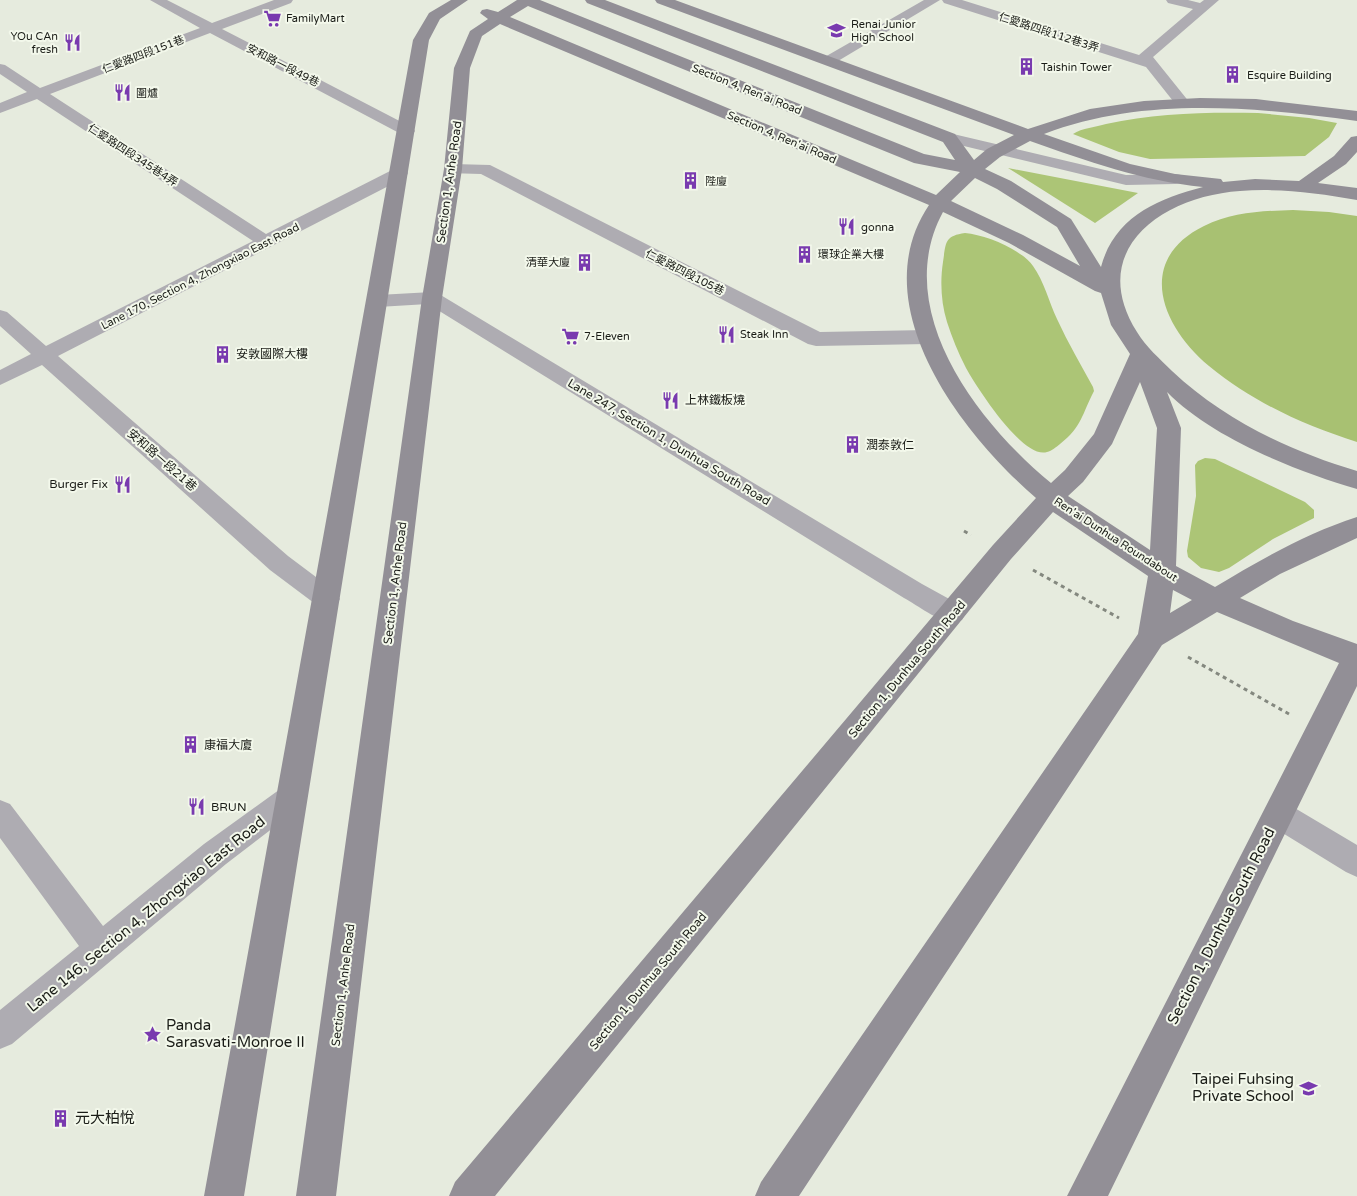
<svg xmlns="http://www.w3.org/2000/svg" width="1357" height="1196" font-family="'Varela Round','Noto Sans TC',sans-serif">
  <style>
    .green { fill: #acc576 }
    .forest { fill: #a8c172 }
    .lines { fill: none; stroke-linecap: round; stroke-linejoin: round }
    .path { stroke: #84887f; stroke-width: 3; stroke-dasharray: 4 4; stroke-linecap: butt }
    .lane { fill: #aeacb2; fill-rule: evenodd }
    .street { fill: #aeacb2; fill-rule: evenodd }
    .secondary { fill: #928f96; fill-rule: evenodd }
    .labels { text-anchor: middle; stroke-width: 4; stroke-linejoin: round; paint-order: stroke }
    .far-poi-label { font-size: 11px; fill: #1a1c17; stroke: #f3f8eb; text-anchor: start }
    .far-street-label { font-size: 11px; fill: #1a1c17; stroke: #f3f8eb }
    .street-label { font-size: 12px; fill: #1a1c17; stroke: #f3f8eb }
    .poi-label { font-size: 12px; fill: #1a1c17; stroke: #f3f8eb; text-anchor: start }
    .near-street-label { font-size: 15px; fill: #1a1c17; stroke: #f3f8eb }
    .near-poi-label { font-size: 15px; fill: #1a1c17; stroke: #f3f8eb; text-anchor: start }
  </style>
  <rect width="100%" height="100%" fill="#e6ebde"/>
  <path class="green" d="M1258,113L1309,118L1337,123L1329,137L1305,156L1150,159L1119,152L1073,134C1082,128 1096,127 1106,124C1156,113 1207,112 1258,113Z
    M1008,168L1138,193L1095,223Z
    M965,233C986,235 1021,249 1033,266C1044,281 1049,302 1057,319C1068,343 1081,365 1093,387L1094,391C1082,414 1082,427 1060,444C1056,447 1052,451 1047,452C1023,460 976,386 966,368C958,353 952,337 947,322C941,303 940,281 943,262C946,243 944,236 965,233Z
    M1205,458L1215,459L1305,502L1314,510V518L1273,539L1229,568L1219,572L1201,568L1188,557L1187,551L1196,496L1195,465L1198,461Z"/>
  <path class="forest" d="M1293,210L1329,212L1357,216V442C1303,425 1253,402 1209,366C1161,326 1135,260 1204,226C1232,212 1263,211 1293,210Z"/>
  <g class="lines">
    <path class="path" d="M964,531L971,535
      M1033,570L1119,618
      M1188,657L1289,714"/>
    <path class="lane" d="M150,0H167L212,23L274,0H293L291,3L222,29L413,128L415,131L413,134H401L210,33L50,94L266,234L394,169H406L408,173L406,177L58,356L288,556L336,592L340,599L336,606L327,609L318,606L270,570L42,365L0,385V370L31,354L0,326V310L7,312L46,346L253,241L37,99L0,113V103L27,92L0,74V64L5,65L40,88L200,28Z
      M924,0H940L833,64H823L821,61L823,58Z
      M942,0H962L1139,55L1193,9L1168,3L1166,0H1188L1200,3L1204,0H1219L1153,57L1190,103L1187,106H1177L1146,67L944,3Z
      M949,133L1126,175L1175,174L1181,175L1183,179L1181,183L1175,184L1126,185L943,141L941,138L943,135Z
      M432,292L439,294L922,584L962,606L966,613L962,620C943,627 921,607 904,598L428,304L378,307L371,305L368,301L371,297L378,295Z
      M293,783L303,787L307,796L303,805L226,864L12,1044L0,1049V1010L79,946L0,838V800L10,804L103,926L204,844L283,787Z
      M1278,800L1288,804L1357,845V877L1346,872L1268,824L1263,814L1268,804Z"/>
    <path class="street" d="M453,164L490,165L820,332L927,330L935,332L938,337L935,342L927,344L816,346L808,344L481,174L447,173L444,169L447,165Z"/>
    <path class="secondary" d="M451,0H468L440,19L429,40L244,1196H204L413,40L429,13Z
      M517,0H540L924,154L955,160L943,142L587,3L585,0H605L955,134L974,160L987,149L1014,135L657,3L655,0H675L1028,129L1090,109L1144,101L1200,98L1256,99L1357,111V121C1254,107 1143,96 1044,134L1130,164L1175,174L1221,179L1223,182L1255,179L1299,181L1334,156L1351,137L1357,136V152L1346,164L1318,183L1357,188V200C1319,193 1279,188 1240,191C1164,196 1085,249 1137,332C1146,347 1160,359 1172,371C1224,420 1290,451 1357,471V489C1296,471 1212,438 1167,392L1181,428L1176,566L1215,587C1260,560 1307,533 1357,517V538L1280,574L1240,598L1293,621L1357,644V686L1108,1196H1067L1339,663L1217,612L1162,645L799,1196H755L761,1182L1138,634L1148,576L1053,512L1011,559L495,1196H449L455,1182L993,545L1036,498C961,433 862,305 929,205L500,24L482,36L470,68L462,169L442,298L336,1196H296L422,298L444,169L454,68L470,31L488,19L480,13L482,10L487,9L498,12ZM528,6L914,163L960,172L936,195L510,17ZM1030,141C1087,161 1142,181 1203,187C1156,199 1114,218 1101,267L1071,219L1011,181L985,169L1000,157ZM975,178L997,189L1057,227L1080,266L1023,235L951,201ZM943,212L1009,243L1095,291L1101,293L1111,325L1130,354L1094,434L1065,470L1051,483C978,423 890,310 943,212ZM1140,382L1157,428L1150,550L1068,496L1083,482L1112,444ZM1173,590L1192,600L1170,613Z"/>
  </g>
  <defs>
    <symbol id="supermarket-bare" viewBox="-9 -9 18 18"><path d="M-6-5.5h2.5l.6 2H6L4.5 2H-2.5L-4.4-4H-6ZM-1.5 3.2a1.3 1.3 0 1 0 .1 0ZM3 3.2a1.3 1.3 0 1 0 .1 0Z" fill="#793aaf" stroke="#f3f8eb" stroke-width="2.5" paint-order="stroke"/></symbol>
    <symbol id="school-bare" viewBox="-9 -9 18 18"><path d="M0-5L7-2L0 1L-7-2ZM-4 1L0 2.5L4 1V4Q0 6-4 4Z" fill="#793aaf" stroke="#f3f8eb" stroke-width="2.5" paint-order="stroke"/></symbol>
    <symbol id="restaurant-bare" viewBox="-9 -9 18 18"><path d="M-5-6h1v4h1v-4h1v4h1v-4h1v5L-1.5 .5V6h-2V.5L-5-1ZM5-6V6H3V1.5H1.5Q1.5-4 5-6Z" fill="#793aaf" stroke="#f3f8eb" stroke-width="2.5" paint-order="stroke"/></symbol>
    <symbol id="building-bare" viewBox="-9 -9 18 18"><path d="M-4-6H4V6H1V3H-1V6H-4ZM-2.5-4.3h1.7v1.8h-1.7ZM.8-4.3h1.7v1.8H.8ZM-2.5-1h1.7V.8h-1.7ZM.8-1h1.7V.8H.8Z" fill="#793aaf" stroke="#f3f8eb" stroke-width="2.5" paint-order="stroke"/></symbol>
    <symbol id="sight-bare" viewBox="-9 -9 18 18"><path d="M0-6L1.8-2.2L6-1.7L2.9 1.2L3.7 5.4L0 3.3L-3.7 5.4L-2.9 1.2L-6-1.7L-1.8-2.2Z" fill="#793aaf" stroke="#f3f8eb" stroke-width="2.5" paint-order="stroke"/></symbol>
  </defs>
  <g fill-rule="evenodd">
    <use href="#supermarket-bare" x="260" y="6" width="25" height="25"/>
    <use href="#school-bare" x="824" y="18" width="25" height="25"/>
    <use href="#restaurant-bare" x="60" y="30" width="25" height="25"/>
    <use href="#building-bare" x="1014" y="54" width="25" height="25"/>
    <use href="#building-bare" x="1220" y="62" width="25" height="25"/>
    <use href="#restaurant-bare" x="110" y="80" width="25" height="25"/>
    <use href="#building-bare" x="678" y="168" width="25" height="25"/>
    <use href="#restaurant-bare" x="834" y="214" width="25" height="25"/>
    <use href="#building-bare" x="792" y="242" width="25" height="25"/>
    <use href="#building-bare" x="572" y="250" width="25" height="25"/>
    <use href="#restaurant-bare" x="714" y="322" width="25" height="25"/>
    <use href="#supermarket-bare" x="558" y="324" width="25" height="25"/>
    <use href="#building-bare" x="210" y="342" width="25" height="25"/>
    <use href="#restaurant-bare" x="658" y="388" width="25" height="25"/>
    <use href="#building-bare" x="840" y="432" width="25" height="25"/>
    <use href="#restaurant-bare" x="110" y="472" width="25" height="25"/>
    <use href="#building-bare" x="178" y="732" width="25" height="25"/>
    <use href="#restaurant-bare" x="184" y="794" width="25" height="25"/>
    <use href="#sight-bare" x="140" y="1022" width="25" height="25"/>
    <use href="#school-bare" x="1296" y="1076" width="25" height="25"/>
    <use href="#building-bare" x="48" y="1106" width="25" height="25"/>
  </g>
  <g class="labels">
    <g class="far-poi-label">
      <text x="286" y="22">FamilyMart</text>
      <text x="851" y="28">Renai Junior<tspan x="851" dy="13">High School</tspan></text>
      <text x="58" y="40" text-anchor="end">YOu CAn<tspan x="58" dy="13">fresh</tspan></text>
      <text x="1041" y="71">Taishin Tower</text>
      <text x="1247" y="79">Esquire Building</text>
      <text x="136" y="97">圍爐</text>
      <text x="705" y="185">陛廈</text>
      <text x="861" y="231">gonna</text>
      <text x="818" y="258">環球企業大樓</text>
      <text x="570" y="266" text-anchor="end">清華大廈</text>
      <text x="740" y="338">Steak Inn</text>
      <text x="584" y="340">7-Eleven</text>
    </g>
    <g class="far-street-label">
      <text transform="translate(1049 32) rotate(18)" y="4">仁愛路四段112巷3弄</text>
      <text transform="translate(143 54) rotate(-21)" y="4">仁愛路四段151巷</text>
      <text transform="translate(283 65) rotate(27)" y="4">安和路一段49巷</text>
      <text transform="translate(747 89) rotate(22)" y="4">Section 4, Ren’ai Road</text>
      <text transform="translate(782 137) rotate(23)" y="4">Section 4, Ren'ai Road</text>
      <text transform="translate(133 155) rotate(33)" y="4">仁愛路四段345巷4弄</text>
      <text transform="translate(685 272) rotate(27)" y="4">仁愛路四段105巷</text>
      <text transform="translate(200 276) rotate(-27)" y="4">Lane 170, Section 4, Zhongxiao East Road</text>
      <text transform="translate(1116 539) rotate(33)" y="4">Ren'ai Dunhua Roundabout</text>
    </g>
    <g class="street-label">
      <text transform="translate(449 182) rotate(-82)" y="4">Section 1, Anhe Road</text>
      <text transform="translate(669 442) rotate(31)" y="4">Lane 247, Section 1, Dunhua South Road</text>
      <text transform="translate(162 460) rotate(41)" y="4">安和路一段21巷</text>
      <text transform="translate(395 583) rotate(-83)" y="4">Section 1, Anhe Road</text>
      <text transform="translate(907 669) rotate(-50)" y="4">Section 1, Dunhua South Road</text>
      <text transform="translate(648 981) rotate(-50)" y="4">Section 1, Dunhua South Road</text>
      <text transform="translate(343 985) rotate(-83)" y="4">Section 1, Anhe Road</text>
    </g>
    <g class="poi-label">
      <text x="236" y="358">安敦國際大樓</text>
      <text x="685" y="404">上林鐵板燒</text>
      <text x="866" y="449">潤泰敦仁</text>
      <text x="108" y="488" text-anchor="end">Burger Fix</text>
      <text x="204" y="749">康福大廈</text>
      <text x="211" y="811">BRUN</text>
    </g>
    <g class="near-street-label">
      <text transform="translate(146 914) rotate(-39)" y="5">Lane 146, Section 4, Zhongxiao East Road</text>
      <text transform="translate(1221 926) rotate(-63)" y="5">Section 1, Dunhua South Road</text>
    </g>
    <g class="near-poi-label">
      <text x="166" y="1030">Panda<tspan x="166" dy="17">Sarasvati-Monroe II</tspan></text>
      <text x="1294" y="1084" text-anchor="end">Taipei Fuhsing<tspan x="1294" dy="17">Private School</tspan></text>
      <text x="75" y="1123">元大柏悅</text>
    </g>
  </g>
</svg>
